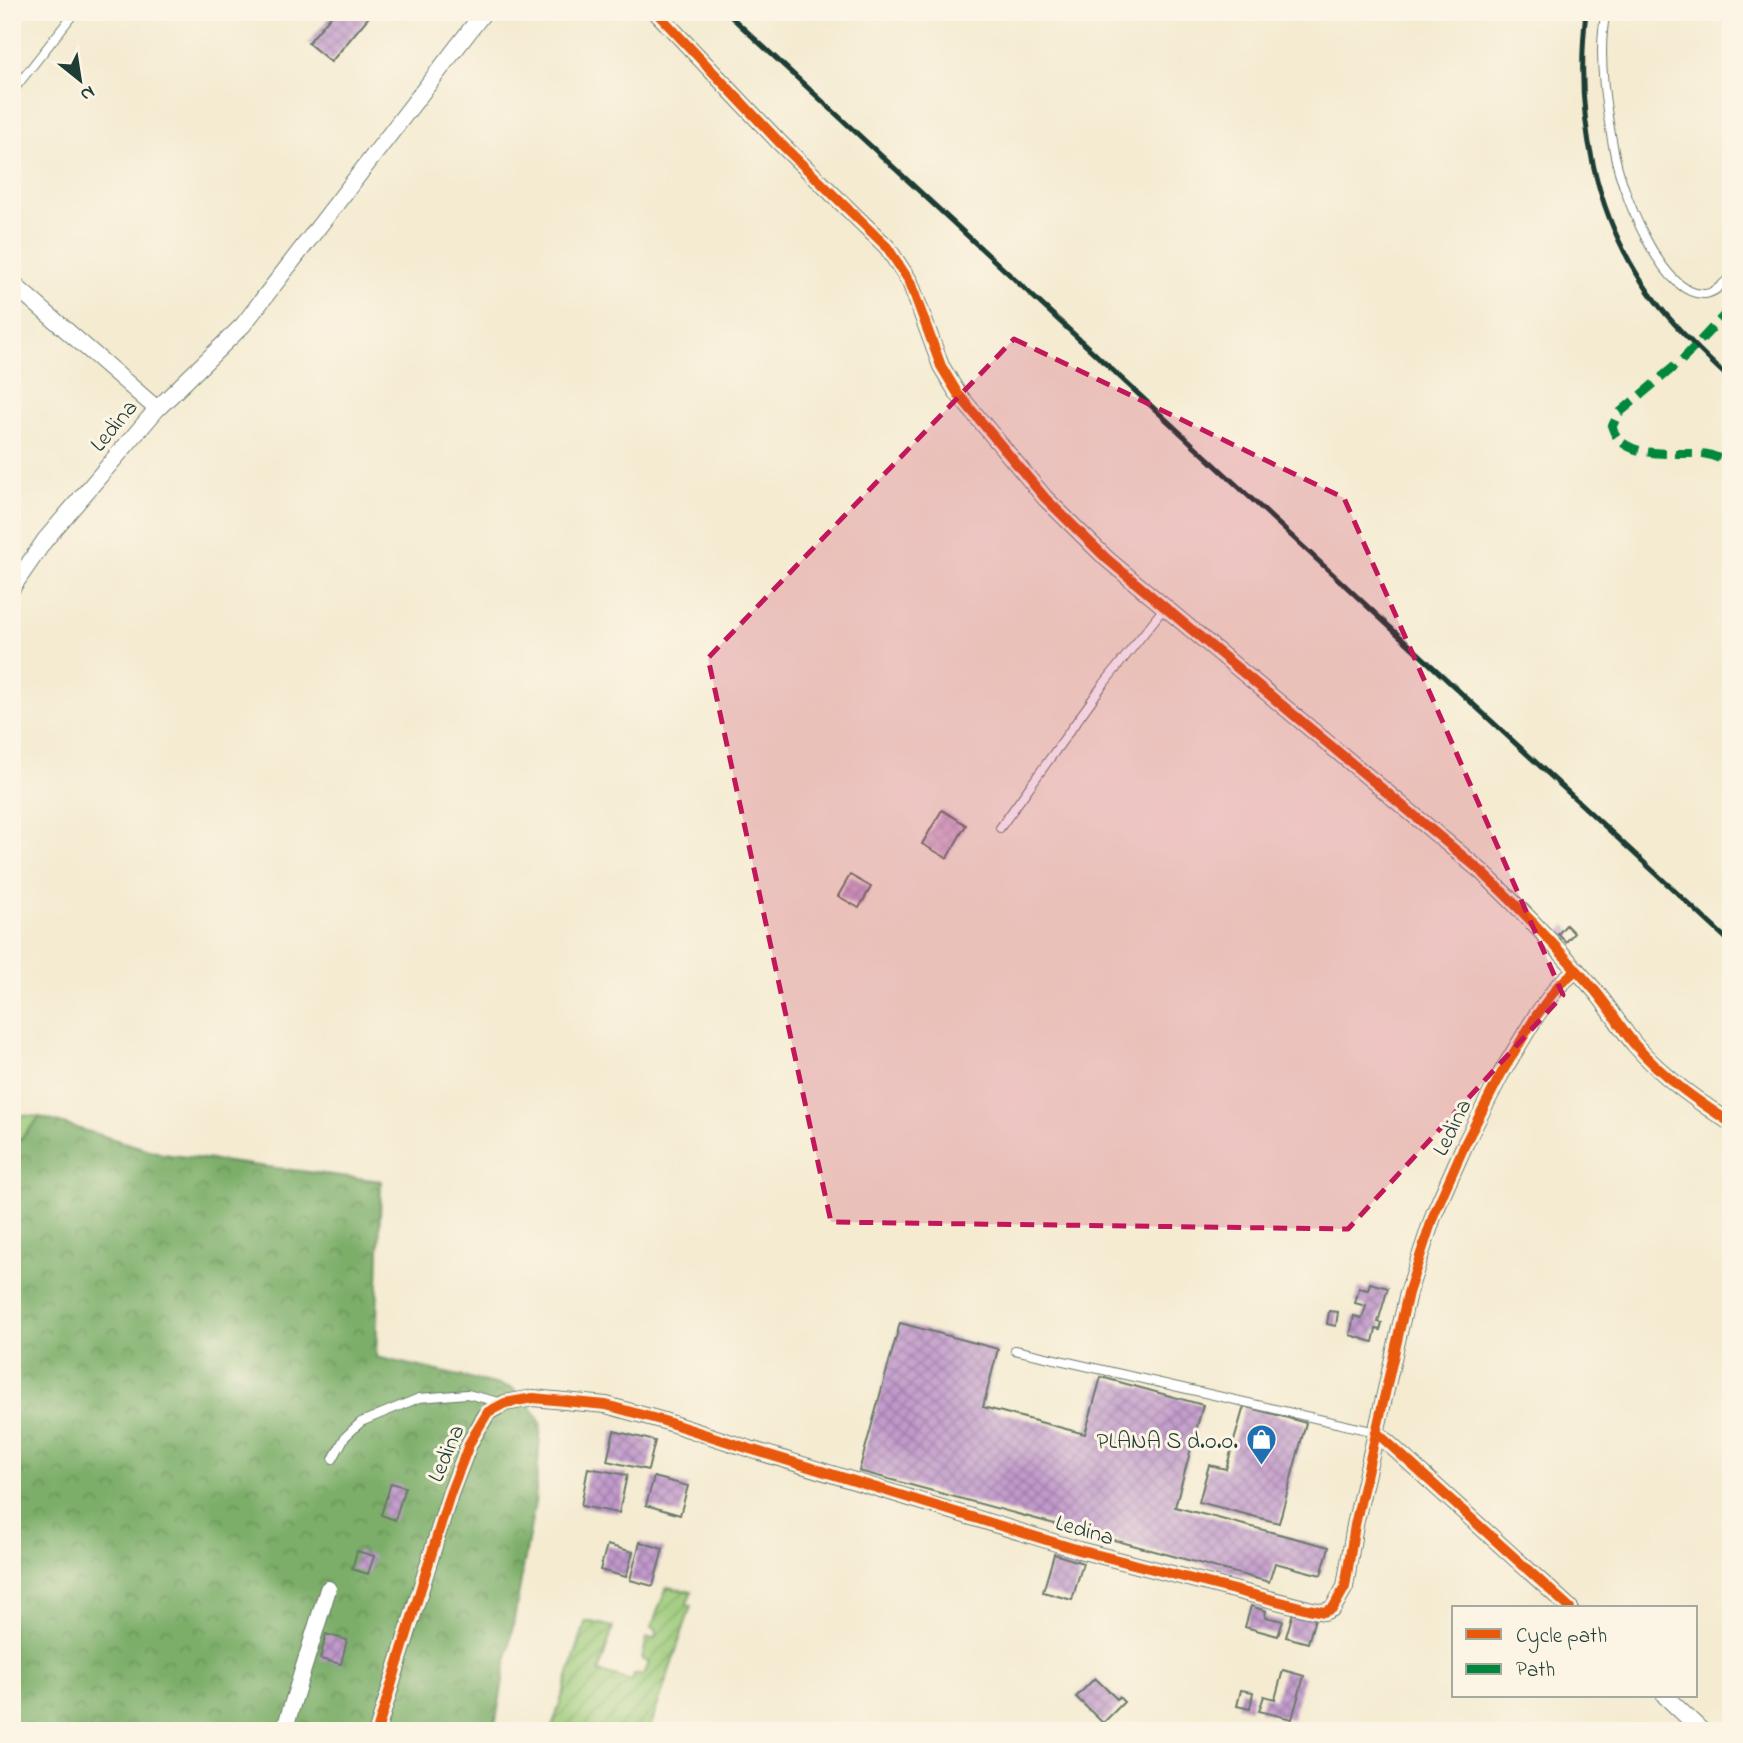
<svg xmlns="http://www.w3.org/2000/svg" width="1743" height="1743" font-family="'Indie Flower',sans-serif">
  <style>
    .grass { fill: url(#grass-tufts); stroke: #5d8456; stroke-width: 2 }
    .forest { fill: url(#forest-crowns); stroke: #4e764e; stroke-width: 2 }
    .garden { fill: url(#garden-furrows); stroke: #5d8456; stroke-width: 2 }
    .building { fill: url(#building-cross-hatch) }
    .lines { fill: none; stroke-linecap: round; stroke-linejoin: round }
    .lane-casing { stroke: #6a7a6b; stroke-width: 10 }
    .street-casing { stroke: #6a7a6b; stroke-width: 18 }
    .lane { stroke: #fff; stroke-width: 8 }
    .street { stroke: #fff; stroke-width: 16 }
    .rail { stroke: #1f3d34; stroke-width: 5 }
    .quiet { stroke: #00873e; stroke-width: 9; stroke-dasharray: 18 9; stroke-linecap: butt }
    .cycleway-casing { stroke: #fcf5e5; stroke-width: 15 }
    .cycleway { stroke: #e8590c; stroke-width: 10 }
    .marked { fill: #c2185b; fill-opacity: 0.2; stroke: #c2185b; stroke-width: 5; stroke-dasharray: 14 9; stroke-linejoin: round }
    .labels { text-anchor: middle; stroke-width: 6; stroke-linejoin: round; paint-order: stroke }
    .street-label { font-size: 23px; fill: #1f3d34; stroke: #fcf5e5 }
    .poi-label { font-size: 23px; fill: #1f3d34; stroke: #fcf5e5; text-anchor: end }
  </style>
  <defs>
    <pattern id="grass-tufts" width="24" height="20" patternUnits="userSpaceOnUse" patternTransform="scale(1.75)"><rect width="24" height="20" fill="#9bca79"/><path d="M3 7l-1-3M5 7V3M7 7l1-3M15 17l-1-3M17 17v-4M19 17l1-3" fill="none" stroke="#7ea564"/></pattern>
    <pattern id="forest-crowns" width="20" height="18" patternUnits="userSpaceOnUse" patternTransform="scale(1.75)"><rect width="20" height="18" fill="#7cae69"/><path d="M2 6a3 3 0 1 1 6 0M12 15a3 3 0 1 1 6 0" fill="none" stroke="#658f57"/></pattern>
    <pattern id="garden-furrows" width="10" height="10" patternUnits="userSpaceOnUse" patternTransform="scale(1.75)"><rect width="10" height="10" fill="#9bca79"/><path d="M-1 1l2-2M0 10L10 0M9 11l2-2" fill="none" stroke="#7ea564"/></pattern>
    <pattern id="building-cross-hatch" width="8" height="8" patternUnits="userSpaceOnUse" patternTransform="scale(1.75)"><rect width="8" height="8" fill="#c199cb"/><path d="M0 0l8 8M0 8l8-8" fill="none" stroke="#9c7ea6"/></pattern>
  </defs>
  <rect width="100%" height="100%" fill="#fcf5e5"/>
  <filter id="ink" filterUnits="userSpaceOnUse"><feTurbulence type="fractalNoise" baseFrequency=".0143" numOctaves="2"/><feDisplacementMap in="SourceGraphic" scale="14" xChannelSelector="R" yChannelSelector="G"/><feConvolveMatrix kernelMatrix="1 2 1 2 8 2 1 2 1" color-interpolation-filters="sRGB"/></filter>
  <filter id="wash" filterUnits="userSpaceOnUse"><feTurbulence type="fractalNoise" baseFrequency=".00686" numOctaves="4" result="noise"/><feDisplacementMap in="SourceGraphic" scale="28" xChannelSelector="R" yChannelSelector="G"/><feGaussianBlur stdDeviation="1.57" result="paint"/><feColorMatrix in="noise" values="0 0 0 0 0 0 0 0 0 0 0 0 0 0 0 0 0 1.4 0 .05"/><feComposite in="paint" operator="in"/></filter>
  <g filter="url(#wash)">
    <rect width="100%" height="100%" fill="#f4ebd1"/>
    <path class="grass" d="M12,1114L40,1117L12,1149Z"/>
    <path class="forest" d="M40,1117L163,1154L381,1181L376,1357L512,1388L528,1402L541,1423L535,1502L494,1731H12V1149Z"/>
    <path class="garden" d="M667,1587L692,1592L686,1605L691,1606L649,1731H551L586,1621L613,1627L599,1672L632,1681L634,1674H644L649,1663L642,1659L647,1638H655L657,1630L651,1628Z"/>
    <g id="blocks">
      <path class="building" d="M334,12H373L331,62L308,43Z
        M942,810L966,825L947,858L922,844Z
        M850,875L871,887L859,908L838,896Z
        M1566,925L1574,933L1566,942L1558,934Z
        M1370,1283L1388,1288L1378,1322L1382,1323L1380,1330L1376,1329L1373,1342L1350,1335L1354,1316L1362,1318L1366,1306L1355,1303L1359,1288L1368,1290Z
        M1329,1311L1338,1312L1336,1326L1327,1324Z
        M900,1323L998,1349L983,1407L1085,1434L1101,1377L1203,1405L1175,1507L1329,1547L1321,1575L1275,1563L1269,1582L859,1471Z
        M1244,1406L1306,1423L1279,1523L1199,1502L1209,1465L1226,1469Z
        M614,1431L655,1441L648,1470L607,1461Z
        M588,1468L627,1475L619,1513L581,1506Z
        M654,1477L688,1486L680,1515L646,1505Z
        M391,1483L405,1487L395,1520L381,1515Z
        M640,1542L663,1549L653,1586L630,1580Z
        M607,1545L633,1552L626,1577L600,1570Z
        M357,1551L374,1556L368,1574L352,1569Z
        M1054,1554L1083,1563L1072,1600L1043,1592Z
        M1251,1606L1266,1611L1265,1617L1283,1621L1278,1636L1245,1627Z
        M1294,1609L1316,1615L1308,1643L1286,1637Z
        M326,1634L347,1640L341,1664L320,1659Z
        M1283,1670L1304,1676L1292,1719L1259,1711L1264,1696L1275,1699Z
        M1095,1678L1117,1699L1119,1697L1124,1702L1103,1723L1076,1697Z
        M1241,1690L1253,1692L1250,1709L1237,1706Z"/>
    </g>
  </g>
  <g filter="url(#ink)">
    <use href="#blocks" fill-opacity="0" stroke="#6a7a6b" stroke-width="2"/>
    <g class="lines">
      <defs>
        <path id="lane" d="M1606,12C1596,54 1607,115 1615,156C1622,190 1661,297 1705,294C1715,293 1724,283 1731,276
          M12,92L75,12
          M1000,828L1102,686L1164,608
          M1015,1350L1376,1432
          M333,1459L345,1437L361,1422L419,1398L467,1394L503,1403"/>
        <path id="street" d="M656,12L780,143L887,247L910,282L941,366L958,394L1045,498L1107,559L1482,872C1521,909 1555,945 1590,985C1607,1003 1619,1026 1635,1045C1663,1077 1696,1100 1731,1123
          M12,283L157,409
          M12,588L45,540L157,409L243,325L484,12
          M1376,1432L1570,1608
          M1665,1696L1702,1731
          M284,1731L328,1589
          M377,1731L450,1494L470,1442L488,1412L505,1403L533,1398L606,1405L664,1421L750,1449L1079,1550L1308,1609L1324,1612L1333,1608L1345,1587L1355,1525L1408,1293L1434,1214L1465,1144L1501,1074L1536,1016L1558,986L1576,970"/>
      </defs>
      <use href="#lane" class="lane-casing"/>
      <use href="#street" class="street-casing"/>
      <use href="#lane" class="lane"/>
      <use href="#street" class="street"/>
      <path class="rail" d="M726,12L1731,943
        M1586,12C1574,115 1594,224 1660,307C1681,333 1706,357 1731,380"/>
      <path class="quiet" d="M1731,308L1682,360L1618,414L1612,427C1623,462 1675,451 1705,454C1713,455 1722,460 1731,463"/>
      <defs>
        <path id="cycleway" d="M656,12L780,143L887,247L910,282L941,366L958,394L1045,498L1107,559L1482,872C1521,909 1555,945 1590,985C1607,1003 1619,1026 1635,1045C1663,1077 1696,1100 1731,1123
          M1376,1432L1570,1608
          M377,1731L450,1494L470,1442L488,1412L505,1403L533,1398L606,1405L664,1421L750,1449L1079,1550L1308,1609L1324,1612L1333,1608L1345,1587L1355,1525L1408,1293L1434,1214L1465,1144L1501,1074L1536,1016L1558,986L1576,970"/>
      </defs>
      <use href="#cycleway" class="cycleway-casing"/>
      <use href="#cycleway" class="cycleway"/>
    </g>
  </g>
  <path class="marked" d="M1014,339L1344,498L1563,995L1348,1229L831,1222L708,658Z"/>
  <defs>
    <symbol id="shop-pin" viewBox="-11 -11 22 30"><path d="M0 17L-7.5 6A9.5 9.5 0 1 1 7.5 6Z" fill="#1f6fb2" stroke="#fcf5e5"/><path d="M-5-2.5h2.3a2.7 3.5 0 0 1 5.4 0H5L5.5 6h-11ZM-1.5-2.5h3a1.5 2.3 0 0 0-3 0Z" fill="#fff"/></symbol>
  </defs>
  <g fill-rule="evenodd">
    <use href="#shop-pin" x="1244" y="1422" width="35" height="47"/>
  </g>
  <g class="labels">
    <g class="street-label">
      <text transform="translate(113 425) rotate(-50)" y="8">Ledina</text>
      <text transform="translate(1451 1127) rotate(-64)" y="8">Ledina</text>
      <text transform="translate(445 1453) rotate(-67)" y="8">Ledina</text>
      <text transform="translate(1085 1529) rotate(16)" y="8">Ledina</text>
    </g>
    <g class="poi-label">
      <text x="1238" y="1448">PLANA S d.o.o.</text>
    </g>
  </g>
  <rect width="1743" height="1743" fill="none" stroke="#fcf5e5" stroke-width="42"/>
  <rect x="1452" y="1606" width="245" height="91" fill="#fcf5e5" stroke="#a4ab9e" stroke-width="2"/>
  <rect x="1466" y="1629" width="35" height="10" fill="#e8590c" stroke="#a4ab9e" stroke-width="2"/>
  <text x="1516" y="1642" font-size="21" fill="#1f3d34">Cycle path</text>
  <rect x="1466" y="1664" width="35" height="10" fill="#00873e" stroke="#a4ab9e" stroke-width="2"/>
  <text x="1516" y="1676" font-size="21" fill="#1f3d34">Path</text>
  <g transform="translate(80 80) rotate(150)" stroke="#fcf5e5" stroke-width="5" paint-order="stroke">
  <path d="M0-5L12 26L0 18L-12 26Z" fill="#1f3d34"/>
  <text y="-10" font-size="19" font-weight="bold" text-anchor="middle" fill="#1f3d34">N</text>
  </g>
</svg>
